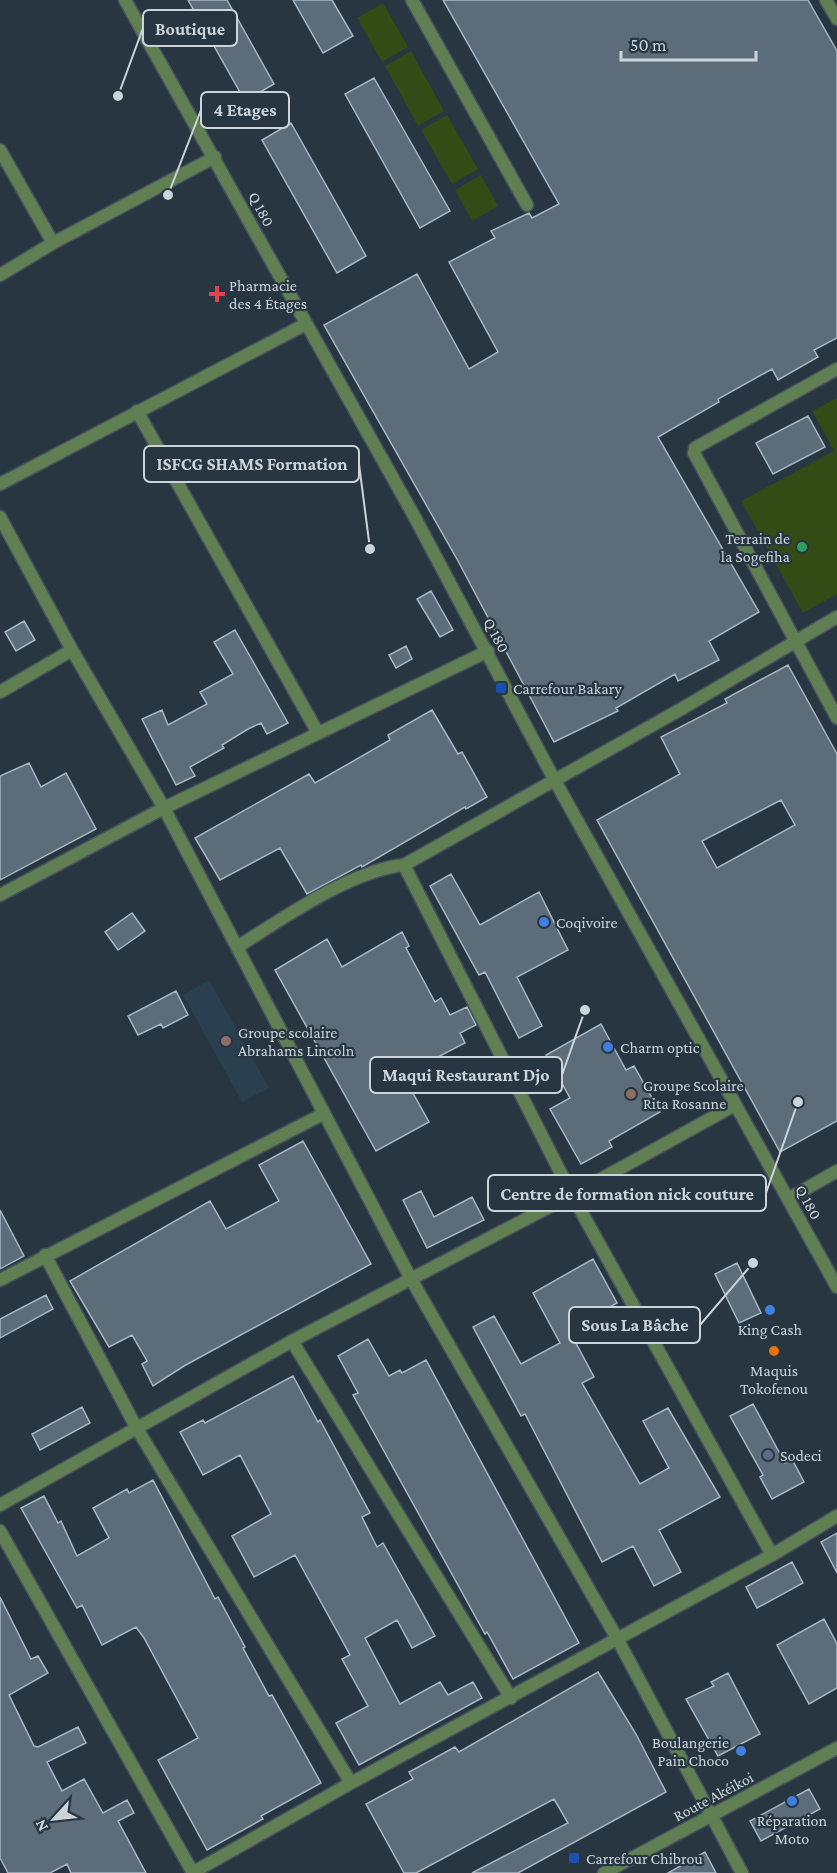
<svg xmlns="http://www.w3.org/2000/svg" width="837" height="1873" font-family="'Crimson Pro',serif">
  <style>
    .built { fill: #2b404f }
    .green { fill: #334b15 }
    .building { fill: #5c6c79; stroke: #a6b7c5; stroke-width: 1.5; fill-rule: evenodd }
    .lines { fill: none; stroke-linecap: round; stroke-linejoin: round }
    .minor-casing { stroke: #45525d; stroke-width: 15 }
    .tertiary-casing { stroke: #45525d; stroke-width: 15 }
    .minor { stroke: #607f52; stroke-width: 12 }
    .tertiary { stroke: #607f52; stroke-width: 12 }
    .health-dot { fill: #e0444e; stroke: #273641; stroke-width: 2 }
    .leisure-dot { fill: #2e9e5b; stroke: #273641; stroke-width: 2 }
    .transit-dot { fill: #1a4fb4; stroke: #273641; stroke-width: 2 }
    .shop-dot { fill: #3f7fe0; stroke: #273641; stroke-width: 2 }
    .education-dot { fill: #8d6e63; stroke: #273641; stroke-width: 2 }
    .food-dot { fill: #e8710a; stroke: #273641; stroke-width: 2 }
    .service-dot { fill: #5c6f8a; stroke: #273641; stroke-width: 2 }
    .labels { text-anchor: middle; stroke-width: 4.5; stroke-linejoin: round; paint-order: stroke }
    .street-label { font-size: 16px; fill: #cbd4db; stroke: #273641 }
    .poi-label { font-size: 16px; fill: #cbd4db; stroke: #273641; text-anchor: start }
    .leader { fill: none; stroke: #cbd4db; stroke-width: 2 }
    .callout-dot { fill: #cbd4db; stroke: #273641; stroke-width: 2 }
    .callout { fill: #273641; stroke: #cbd4db; stroke-width: 2 }
    .callout-label { font-size: 18px; text-anchor: middle; font-weight: bold; fill: #cbd4db }
  </style>
  <rect width="100%" height="100%" fill="#273641"/>
  <path class="built" d="M209,980L269,1088L242,1102L183,995Z"/>
  <path class="green" d="M383,3L408,47L382,62L357,18Z
    M411,51L444,111L418,126L385,66Z
    M447,115L478,169L452,184L421,130Z
    M481,175L498,206L472,221L455,190Z
    M837,398V594L803,613L741,501L834,451L812,411Z"/>
  <path class="building" d="M188,0H227L274,84L245,101Z
    M293,0H332L353,36L323,53Z
    M443,0H808L837,51V338L814,350L818,357L778,380L772,369L718,399L719,402L658,437L759,612L709,641L719,660L678,681L675,674L616,708L618,711L554,742L458,561L324,325L417,274L469,369L498,352L449,262L495,238L491,231L529,213L532,218L559,204Z
    M374,78L450,211L420,228L345,94Z
    M291,123L366,256L337,273L262,140Z
    M808,416L825,447L773,474L756,443Z
    M431,591L453,630L440,637L417,599Z
    M24,621L35,640L16,651L5,632Z
    M235,630L288,723L267,734L261,723L248,729L222,745L224,748L190,767L195,776L176,785L142,719L162,710L168,725L207,704L200,692L233,674L214,642Z
    M406,646L412,659L396,668L389,655Z
    M788,665L837,754V1121L780,1152L597,820L680,774L661,737L727,703L725,699ZM781,800L795,825L717,868L702,841Z
    M432,710L458,754L462,752L487,797L466,809L465,807L362,867L361,865L307,894L280,848L220,880L195,838L309,774L315,783L390,740L388,735Z
    M29,763L41,787L66,773L96,829L0,880V776Z
    M451,874L480,925L539,892L568,950L517,977L542,1026L519,1038L485,972L479,975L430,886Z
    M132,913L145,931L118,950L105,932Z
    M402,932L409,946L406,948L435,1002L441,998L450,1015L467,1007L476,1025L460,1033L465,1043L403,1075L429,1122L376,1151L275,970L327,939L342,967Z
    M176,991L188,1015L163,1028L161,1024L138,1035L128,1016Z
    M601,1024L626,1070L634,1066L660,1112L609,1141L612,1147L581,1164L550,1109L570,1098L546,1055Z
    M303,1141L371,1264L184,1366L153,1386L142,1364L147,1361L132,1335L109,1347L70,1281L210,1201L226,1229L279,1201L259,1165Z
    M421,1191L434,1217L472,1197L484,1220L427,1248L403,1200Z
    M0,1210L24,1256L0,1269Z
    M593,1259L617,1303L569,1330L594,1377L582,1383L640,1484L669,1468L643,1421L668,1408L720,1497L659,1530L681,1572L654,1586L633,1546L602,1562L525,1414L521,1416L473,1327L494,1316L521,1364L560,1343L533,1293Z
    M737,1263L761,1313L739,1323L715,1274Z
    M46,1295L53,1309L0,1338V1319Z
    M368,1339L389,1376L400,1370L402,1373L426,1360L579,1643L513,1679L487,1632L485,1634L353,1395L358,1393L338,1356Z
    M293,1376L318,1422L320,1420L370,1513L362,1517L377,1547L383,1543L435,1636L412,1648L397,1620L365,1638L400,1704L440,1682L448,1695L473,1682L482,1698L359,1765L336,1723L368,1706L342,1659L350,1655L295,1555L254,1577L232,1536L271,1514L240,1455L203,1475L180,1432L203,1420L205,1423Z
    M753,1404L785,1463L792,1459L804,1482L772,1499L760,1477L763,1475L730,1416Z
    M82,1407L90,1423L40,1450L32,1434Z
    M153,1480L215,1599L218,1597L245,1647L243,1648L269,1696L272,1695L321,1783L261,1816L263,1819L207,1850L158,1760L198,1738L144,1638L136,1627L102,1645L82,1605L77,1608L21,1508L44,1496L58,1523L61,1521L77,1556L109,1538L93,1508L127,1489L129,1493Z
    M837,1533V1573L821,1542Z
    M792,1562L803,1583L757,1608L746,1587Z
    M0,1597L31,1659L38,1656L48,1673L9,1695L34,1746L38,1747L78,1727L86,1743L47,1762L62,1791L84,1779L103,1813L127,1800L134,1813L118,1821L146,1873H71L67,1864L50,1873H8L0,1858Z
    M824,1619L837,1644V1688L809,1704L777,1645Z
    M598,1672L636,1734L666,1792L518,1873H472L568,1823L554,1799L416,1873H404L366,1804L413,1779L409,1772L455,1747L459,1752Z
    M728,1673L760,1734L718,1756L686,1699L714,1686L711,1682Z
    M809,1789L820,1809L761,1841L750,1821Z
    M705,1852L716,1873H668Z"/>
  <g class="lines">
    <defs>
      <path id="minor" d="M412,0L527,205
        M826,0L837,19
        M0,150L53,243
        M0,275L53,243L215,157
        M837,369L695,448L694,453L837,718
        M137,411L318,733
        M0,484L306,324
        M0,517L72,650L164,808L411,1279L618,1640L742,1873
        M0,692L72,650
        M404,865L572,1195L772,1555
        M0,895L164,808L488,651
        M239,946C283,918 352,870 404,865L683,708L837,617
        M45,1255L136,1427L351,1783
        M0,1280L323,1114
        M292,1341L511,1698
        M0,1505L292,1341L572,1195L735,1105
        M0,1531L193,1873
        M192,1873L351,1783L772,1555L837,1516"/>
      <path id="tertiary" d="M125,0L413,514L554,779L837,1287
        M788,1199L837,1171
        M604,1873L837,1748"/>
    </defs>
    <use href="#minor" class="minor-casing"/>
    <use href="#tertiary" class="tertiary-casing"/>
    <use href="#minor" class="minor"/>
    <use href="#tertiary" class="tertiary"/>
  </g>
  <path class="health-dot" d="M214 285h6v6h6v6h-6v6h-6v-6h-6v-6h6z"/>
  <circle class="leisure-dot" cx="802" cy="547" r="6"/>
  <g class="transit-dot">
    <rect x="495" y="682" width="12" height="12" rx="3"/>
    <rect x="568" y="1852" width="12" height="12" rx="3"/>
  </g>
  <g class="shop-dot">
    <circle cx="544" cy="922" r="6"/>
    <circle cx="608" cy="1047" r="6"/>
    <circle cx="770" cy="1310" r="6"/>
    <circle cx="741" cy="1751" r="6"/>
    <circle cx="792" cy="1801" r="6"/>
  </g>
  <g class="education-dot">
    <circle cx="226" cy="1041" r="6"/>
    <circle cx="631" cy="1094" r="6"/>
  </g>
  <circle class="food-dot" cx="774" cy="1351" r="6"/>
  <circle class="service-dot" cx="768" cy="1455" r="6"/>
  <g class="labels">
    <g class="street-label">
      <text transform="translate(262 209) rotate(62)" y="6">Q 180</text>
      <text transform="translate(497 635) rotate(62)" y="6">Q 180</text>
      <text transform="translate(809 1202) rotate(61)" y="6">Q 180</text>
      <text transform="translate(713 1796) rotate(-28)" y="6">Route Akéikoi</text>
    </g>
    <g class="poi-label">
      <text x="229" y="291">Pharmacie<tspan x="229" dy="18">des 4 Étages</tspan></text>
      <text x="790" y="544" text-anchor="end">Terrain de<tspan x="790" dy="18">la Sogefiha</tspan></text>
      <text x="513" y="694">Carrefour Bakary</text>
      <text x="556" y="928">Coqivoire</text>
      <text x="238" y="1038">Groupe scolaire<tspan x="238" dy="18">Abrahams Lincoln</tspan></text>
      <text x="620" y="1053">Charm optic</text>
      <text x="643" y="1091">Groupe Scolaire<tspan x="643" dy="18">Rita Rosanne</tspan></text>
      <text x="770" y="1335" text-anchor="middle">King Cash</text>
      <text x="774" y="1376" text-anchor="middle">Maquis<tspan x="774" dy="18">Tokofenou</tspan></text>
      <text x="780" y="1461">Sodeci</text>
      <text x="729" y="1748" text-anchor="end">Boulangerie<tspan x="729" dy="18">Pain Choco</tspan></text>
      <text x="792" y="1826" text-anchor="middle">Réparation<tspan x="792" dy="18">Moto</tspan></text>
      <text x="586" y="1864">Carrefour Chibrou</text>
    </g>
  </g>
  <path class="leader" d="M118 96L143 28M168 195L201 110M370 549L359 464M585 1010L562 1075M798 1102L766 1193M753 1263L700 1325"/>
  <g class="callout-dot">
    <circle cx="118" cy="96" r="6"/>
    <circle cx="168" cy="195" r="6"/>
    <circle cx="370" cy="549" r="6"/>
    <circle cx="585" cy="1010" r="6"/>
    <circle cx="798" cy="1102" r="6"/>
    <circle cx="753" cy="1263" r="6"/>
  </g>
  <g class="callout">
    <rect x="143" y="10" width="94" height="36" rx="6"/>
    <rect x="201" y="92" width="88" height="36" rx="6"/>
    <rect x="144" y="446" width="215" height="36" rx="6"/>
    <rect x="370" y="1057" width="192" height="36" rx="6"/>
    <rect x="488" y="1175" width="278" height="36" rx="6"/>
    <rect x="569" y="1307" width="131" height="36" rx="6"/>
  </g>
  <g class="callout-label">
    <text x="190" y="35">Boutique</text>
    <text x="245" y="116">4 Etages</text>
    <text x="252" y="470">ISFCG SHAMS Formation</text>
    <text x="466" y="1081">Maqui Restaurant Djo</text>
    <text x="627" y="1200">Centre de formation nick couture</text>
    <text x="635" y="1331">Sous La Bâche</text>
  </g>
  <g transform="translate(54 1819) rotate(243)" stroke="#273641" stroke-width="4.5" paint-order="stroke">
  <path d="M0-4.5L10 22L0 15L-10 22Z" fill="#cbd4db"/>
  <text y="-9" font-size="16" font-weight="bold" text-anchor="middle" fill="#cbd4db">N</text>
  </g>
  <path d="M621 51v9h135v-9" fill="none" stroke="#cbd4db" stroke-width="3"/>
  <text x="630" y="51" font-size="18" fill="#cbd4db" stroke="#273641" stroke-width="4.5" paint-order="stroke">50 m</text>
</svg>
